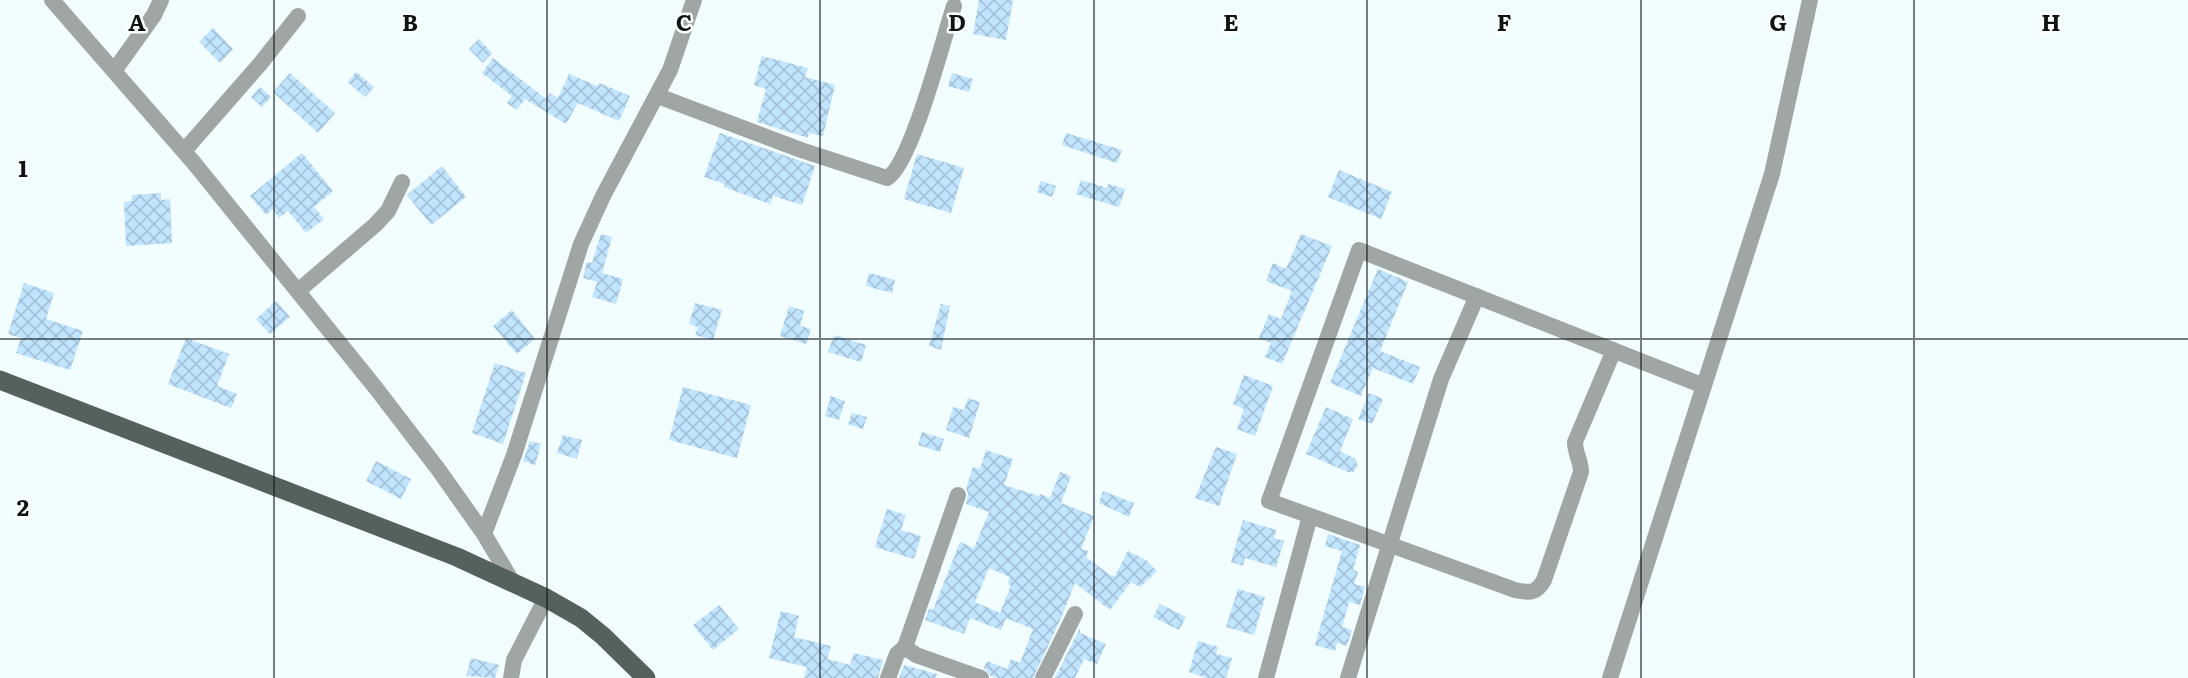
<svg xmlns="http://www.w3.org/2000/svg" width="2188" height="678" font-family="Literata,serif">
  <style>
    .building { fill: url(#building-cross-hatch); fill-rule: evenodd }
    .lines { fill: none; stroke-linecap: round; stroke-linejoin: round }
    .minor { stroke: #9fa6a3; stroke-width: 16 }
    .major { stroke: #54625d; stroke-width: 19 }
    .grid { fill: none; stroke: #0d1415; stroke-width: 2; stroke-opacity: 0.55 }
    .grid-label { font-size: 23px; text-anchor: middle; font-weight: bold; fill: #0d1415; stroke: #fff; stroke-width: 5; stroke-linejoin: round; paint-order: stroke }
  </style>
  <defs>
    <pattern id="building-cross-hatch" width="8" height="8" patternUnits="userSpaceOnUse" patternTransform="scale(1.75)"><rect width="8" height="8" fill="#c1e4ff"/><path d="M0 0l8 8M0 8l8-8" fill="none" stroke="#a5c3da"/></pattern>
  </defs>
  <rect width="100%" height="100%" fill="#f1fdfe"/>
  <path class="building" d="M979,0H1013L1006,40L973,34Z
    M213,28L233,49L220,63L199,42Z
    M479,39L492,53L483,63L469,49Z
    M762,56L808,68L805,77L835,85L823,136L809,133L808,138L757,122L766,89L754,85Z
    M493,58L546,99L550,93L558,98L569,74L597,86L599,83L630,96L619,121L578,103L566,124L525,99L517,110L507,103L512,96L482,73Z
    M356,72L374,87L365,97L348,82Z
    M290,73L335,113L318,133L273,92Z
    M952,73L973,79L969,92L948,86Z
    M260,87L271,97L262,107L251,97Z
    M720,133L815,166L802,205L773,196L770,204L724,187L725,184L704,177Z
    M1066,133L1122,150L1117,163L1062,145Z
    M302,153L333,191L314,207L324,219L306,233L288,211L279,218L273,209L266,215L250,196Z
    M917,154L964,168L951,213L904,199Z
    M442,166L466,197L431,225L407,195Z
    M1339,170L1392,192L1381,219L1328,197Z
    M1081,180L1107,188L1108,184L1125,189L1119,207L1076,194Z
    M1041,181L1056,186L1052,197L1037,192Z
    M161,193V200L170,199L172,243L126,246L124,202L132,201V195Z
    M601,234L612,237L602,273L623,279L616,304L592,297L597,282L583,278L587,262L592,263Z
    M1301,234L1332,246L1282,364L1265,357L1271,343L1259,338L1269,314L1281,319L1292,291L1266,281L1273,263L1286,269Z
    M1378,269L1408,282L1380,351L1420,367L1413,384L1373,368L1361,396L1330,383Z
    M869,273L895,280L892,293L866,286Z
    M24,283L54,293L46,319L83,331L70,370L16,353L21,338L8,334Z
    M276,301L290,317L270,334L256,319Z
    M695,303L722,310L713,340L695,335L698,327L689,324Z
    M941,304L950,306L941,350L929,346Z
    M789,306L804,311L800,326L811,329L806,344L780,336Z
    M512,310L535,339L517,354L493,326Z
    M834,335L866,345L861,362L828,352Z
    M186,338L229,354L217,386L237,394L231,408L168,384Z
    M495,363L526,373L503,444L472,433Z
    M1244,375L1273,386L1255,436L1237,429L1244,409L1233,404Z
    M683,387L751,405L737,458L669,440Z
    M1369,393L1383,399L1372,424L1358,419Z
    M831,396L845,401L839,420L825,416Z
    M968,398L980,402L969,438L946,430L953,407L964,410Z
    M1326,407L1353,419L1340,451L1355,459L1358,466L1353,472H1348L1306,454Z
    M852,413L867,417L863,429L848,424Z
    M922,432L944,439L940,452L918,445Z
    M563,435L582,440L577,459L557,453Z
    M530,441L541,444L535,465L523,461Z
    M1216,447L1237,454L1219,506L1195,498Z
    M986,450L1013,459L1004,485L1039,496L1040,494L1050,498L1060,472L1071,476L1061,503L1094,516L1081,549L1088,551L1086,557L1110,575L1115,576L1128,551L1146,560L1157,571L1140,587L1131,582L1110,610L1075,583L1061,618L1033,678H997L991,676L984,668L987,661L1007,669L1011,659L1020,663L1033,629L1006,618L1001,630L970,618L964,634L925,620L929,609L933,610L960,542L974,548L989,512L966,504L968,494L966,488L973,467L980,469ZM989,568L1010,577L1008,584L1011,585L1000,613L975,602Z
    M376,461L411,479L401,499L366,481Z
    M1103,491L1134,503L1129,517L1099,503Z
    M887,509L906,515L901,530L921,536L914,559L875,547Z
    M1243,520L1276,530L1274,538L1284,541L1276,567L1245,558L1243,566L1231,562Z
    M1328,534L1360,545L1353,570L1358,572L1354,584L1365,587L1360,605L1349,602L1342,627L1352,630L1347,646L1337,643L1335,651L1315,645L1342,551L1325,546Z
    M1238,589L1265,597L1254,635L1226,627Z
    M1160,604L1186,617L1179,630L1153,617Z
    M719,605L739,629L713,650L693,625Z
    M781,611L799,616L794,637L831,646L827,659L850,665L854,653L883,660L878,678H804L807,667L769,658Z
    M1080,628V633L1106,644L1097,664L1084,659L1075,678H1055Z
    M1198,641L1218,647L1216,654L1232,658L1226,678H1207L1189,672Z
    M471,658L499,665L495,678L466,676Z
    M904,665L937,674L936,678H899Z"/>
  <g class="lines">
    <path class="minor" d="M52,0L194,163L375,387L438,469L484,534L513,583
      M114,71L154,15L161,0
      M658,96L801,150L887,178C911,166 944,36 954,6
      M184,151L260,64L298,16
      M298,291L375,225L388,211L402,182
      M1614,350L1575,442C1575,453 1581,461 1581,472L1544,580C1536,594 1530,593 1515,590L1269,501L1359,250C1474,295 1589,340 1704,386
      M958,495L905,647L916,655L981,678
      M484,534L514,455L581,244L603,196L670,70L694,0
      M511,678L514,660L546,598
      M888,678L897,654L905,647
      M1043,678L1075,614
      M1266,678L1310,516
      M1348,678L1441,379L1477,296
      M1610,678L1772,174L1810,0"/>
    <path class="major" d="M0,380L457,557L546,598L581,618L603,636L646,678"/>
  </g>
  <path class="grid" d="M274,0V678M547,0V678M820,0V678M1094,0V678M1367,0V678M1641,0V678M1914,0V678M0,339H2188"/>
  <g class="grid-label">
    <text x="137" y="31">A</text>
    <text x="410" y="31">B</text>
    <text x="684" y="31">C</text>
    <text x="957" y="31">D</text>
    <text x="1231" y="31">E</text>
    <text x="1504" y="31">F</text>
    <text x="1778" y="31">G</text>
    <text x="2051" y="31">H</text>
    <text x="23" y="177">1</text>
    <text x="23" y="516">2</text>
  </g>
</svg>
